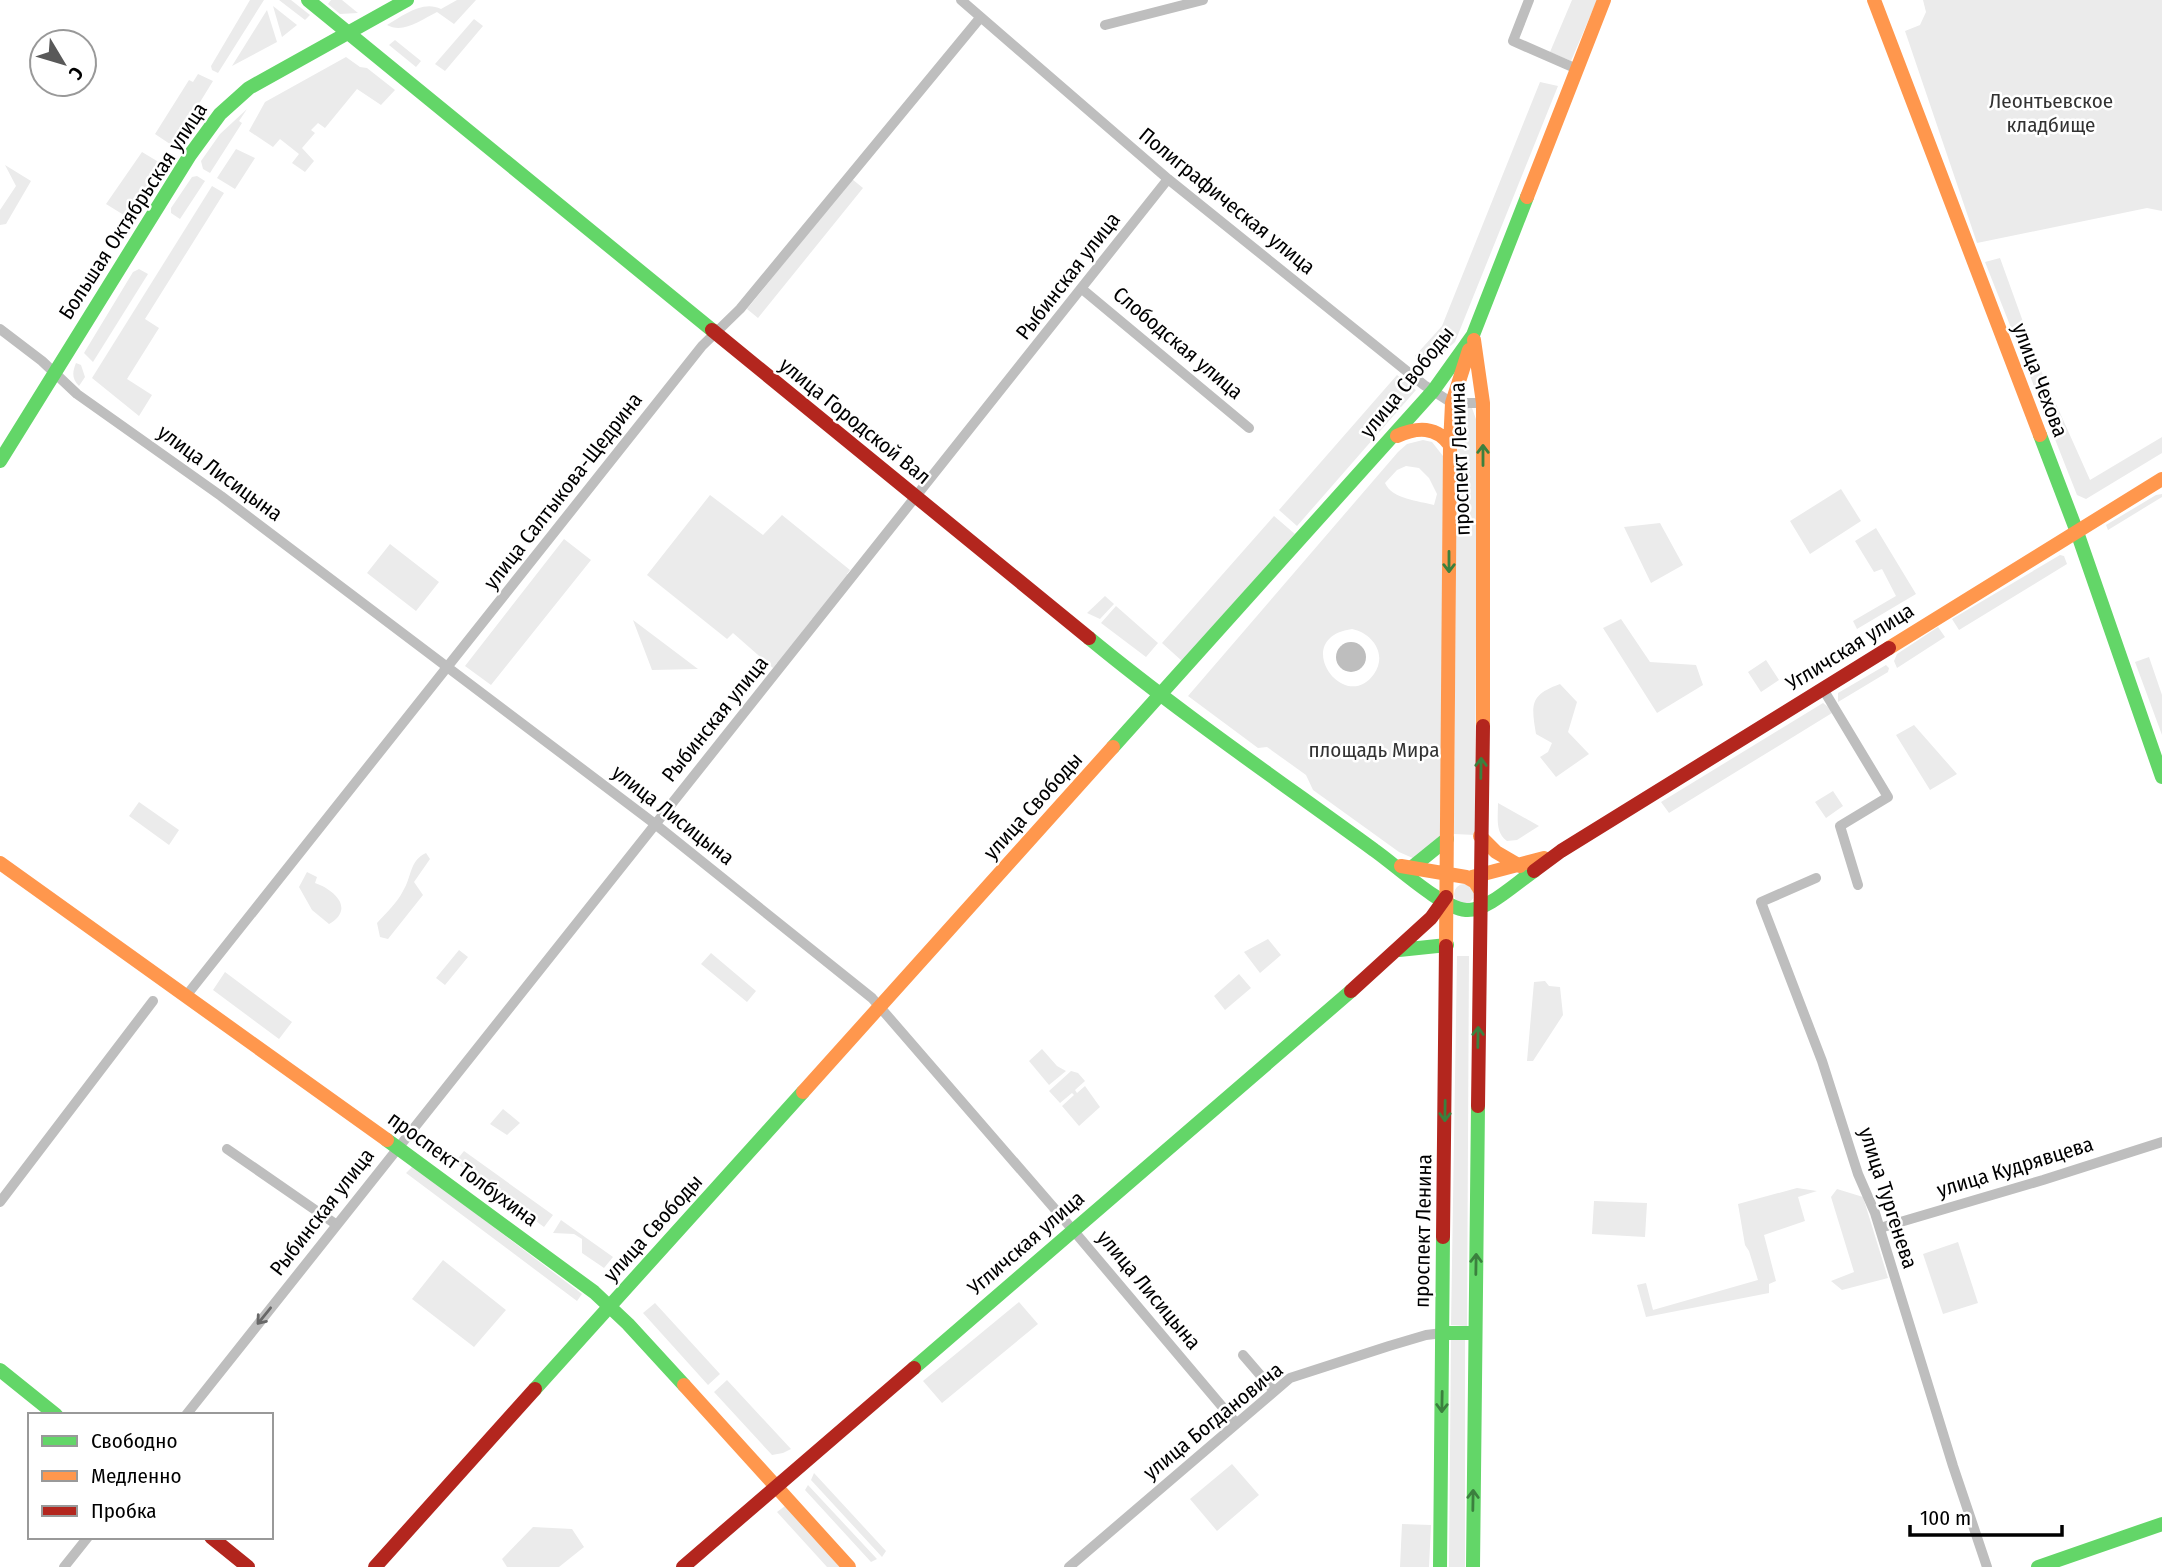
<svg xmlns="http://www.w3.org/2000/svg" width="2162" height="1567" font-family="'Fira Sans Condensed',sans-serif">
  <style>
    .green { fill: #ebebeb; fill-rule: evenodd }
    .water { fill: #bebebe }
    .lines { fill: none; stroke-linecap: round; stroke-linejoin: round }
    .street { stroke: #bebebe; stroke-width: 10 }
    .fast { stroke: #63d668; stroke-width: 14 }
    .slow { stroke: #ff974d; stroke-width: 14 }
    .jam { stroke: #b3261e; stroke-width: 14 }
    .oneway { stroke: #3b803e }
    .oneway2 { stroke: #686868 }
    .labels { text-anchor: middle; stroke-width: 5; stroke-linejoin: round; paint-order: stroke }
    .park-label { font-size: 21px; fill: #323232; stroke: #fff }
    .street-label { font-size: 21px; fill: #000; stroke: #fff }
  </style>
  <rect width="100%" height="100%" fill="#fff"/>
  <path class="green" d="M250,0H264L218,73L212,70L211,66Z
    M279,0H291L310,15L305,20Z
    M331,0H342L358,13L340,14L328,4Z
    M457,0H476L454,24L437,12C421,20 403,34 387,25C403,16 422,0 441,9Z
    M1572,0H1597L1571,61L1550,52Z
    M1923,0H2162V211L2147,208L1977,243L1905,31L1920,25L1926,12Z
    M273,6L297,25L282,37Z
    M267,10L277,42L232,66Z
    M474,19L483,26L445,71L435,64Z
    M395,40L421,61L416,67L389,45Z
    M346,57L360,67L367,68L395,90L381,105L357,89L325,128L318,123L311,130L315,133L302,148L314,161L305,172L292,163L299,154L280,139L273,147L249,131L265,102Z
    M198,74L213,81L173,146L155,134L189,80L193,82Z
    M1540,82L1558,86L1455,342L1427,367L1415,356L1442,326Z
    M247,109L239,121L242,123L210,173L203,169L201,161L220,134Z
    M236,149L255,158L235,189L217,178Z
    M142,152L162,164L127,217L106,204Z
    M5,165L31,181L6,224L0,225V210L16,186Z
    M197,176L205,181L180,219L171,213V208L192,177Z
    M852,179L863,188L758,318L747,309Z
    M212,186L224,193L145,319L159,328L127,379L152,395L139,416L92,378Z
    M2000,258L2039,366L2090,480L2162,437V453L2086,499L2077,495L1985,262Z
    M139,269L148,274L93,362L84,353L133,272Z
    M76,363L81,365L85,377L79,386C72,379 72,373 76,363Z
    M1397,375L1416,390L1297,526L1279,510Z
    M1462,407L1472,408L1477,422L1475,835L1454,834L1457,415Z
    M1423,440L1432,442L1443,456L1441,831L1438,842L1415,859L1399,852L1313,790L1306,775L1267,747L1258,748L1188,696L1398,452L1407,444ZM1406,466L1419,468L1429,478L1437,494L1434,505C1419,501 1392,499 1385,483L1397,470ZM1352,629C1372,633 1388,654 1374,674C1344,716 1289,638 1352,629Z
    M1841,489L1861,521L1810,554L1790,521Z
    M2162,494V497L2108,530L2106,525L2156,495Z
    M710,495L763,535L782,515L850,570L847,574L851,575L814,620L812,619L802,632L804,635L779,665L777,663L773,668L733,633L727,639L647,575Z
    M1274,516L1295,534L1182,661L1162,643Z
    M1660,523L1683,565L1651,583L1624,527Z
    M1876,528L1916,594L1857,629L1853,621L1896,596L1882,569L1874,572L1855,541Z
    M564,539L591,560L491,685L465,666Z
    M390,544L439,582L416,611L367,573Z
    M2060,555L2064,556L2067,564L1959,630L1952,619Z
    M1105,596L1114,604L1100,619L1087,613Z
    M1116,606L1158,643L1146,657L1101,623Z
    M1621,619L1650,662L1696,665L1703,685L1657,713L1603,628Z
    M633,620L698,669L652,670Z
    M1938,627L1945,637L1897,668L1894,661L1897,654Z
    M2149,657L2162,695V735L2135,662Z
    M1766,660L1779,680L1761,692L1748,672Z
    M1886,665L1889,668L1888,672L1838,702V693Z
    M1560,684L1577,702L1568,732L1589,754L1556,777L1540,757L1548,752L1552,743L1536,734C1531,704 1530,695 1560,684Z
    M1823,703L1831,709L1832,713L1669,813L1661,802Z
    M1914,725L1957,774L1930,790L1896,735Z
    M1833,791L1843,806L1826,818L1815,802Z
    M139,802L179,830L169,845L129,816Z
    M1498,803L1539,826L1517,840L1507,841C1495,833 1498,817 1498,803Z
    M426,853L430,859L414,882L423,895L388,939L380,937L377,923C386,913 397,903 403,891C412,877 409,861 426,853Z
    M307,872L317,877L315,883C335,890 355,909 329,924L312,910L299,887Z
    M1454 894a10 10 0 1 1 20 0a10 10 0 1 1-20 0Z
    M1268,939L1281,955L1260,973L1244,952Z
    M459,950L468,957L445,985L436,978Z
    M711,953L756,991L747,1002L701,964Z
    M1457,956H1469L1467,1326L1451,1325Z
    M225,972L292,1022L279,1039L213,990Z
    M1239,974L1251,988L1225,1010L1214,996Z
    M1545,981L1549,986L1560,987L1563,1015L1533,1061H1527L1534,982Z
    M1042,1049L1057,1066L1066,1071L1049,1085L1029,1061Z
    M1071,1071L1078,1073L1085,1081L1075,1090L1077,1093L1085,1086L1100,1107L1079,1126L1062,1106L1074,1095L1072,1093L1060,1103L1049,1091Z
    M503,1109L520,1123L507,1135L490,1124Z
    M464,1151L553,1215L544,1227L455,1162Z
    M413,1166L582,1294L577,1301L406,1173Z
    M1797,1188L1817,1191L1798,1197L1805,1221L1764,1235L1776,1281L1769,1284V1293L1646,1317L1637,1285L1646,1283L1653,1310L1758,1280L1749,1251L1745,1245L1738,1204Z
    M1837,1189L1863,1197L1888,1278L1842,1290L1831,1281L1854,1272L1831,1197Z
    M1594,1201L1647,1203L1645,1237L1592,1234Z
    M561,1220L613,1257L604,1268L582,1253V1239L574,1234L553,1233Z
    M1958,1242L1978,1303L1943,1314L1923,1254Z
    M443,1260L506,1310L474,1347L412,1299Z
    M1019,1302L1038,1324L942,1403L923,1381Z
    M655,1303L720,1374L708,1385L643,1313Z
    M1451,1337L1465,1338V1567H1449Z
    M727,1380L791,1449L783,1453L772,1455L714,1392Z
    M1232,1464L1259,1495L1217,1531L1190,1499Z
    M814,1473L886,1551L882,1557L811,1480Z
    M808,1485L877,1559L871,1562L805,1490Z
    M785,1506L841,1567H827L777,1512Z
    M1402,1524L1431,1525L1429,1567H1400Z
    M533,1527L572,1529L584,1547L559,1567H507L502,1559Z"/>
  <path class="water" d="M1336 657a15 15 0 1 1 30 0a15 15 0 1 1-30 0Z"/>
  <g class="lines">
    <path class="street" d="M961,0L1168,179L1424,385L1452,403H1483
      M1529,0L1513,41L1577,69
      M1105,25L1203,0
      M1082,289L1249,428
      M0,329L42,361L77,394L221,496L655,824L872,998L1073,1230L1236,1423
      M1823,689L1888,797L1840,826L1858,885
      M1816,878L1761,902L1822,1061L1858,1174L1875,1213L1953,1466L1987,1567
      M186,996L702,346L740,309L980,18
      M227,1149L337,1225
      M0,1202L153,1001
      M1880,1228L2043,1180L2162,1142
      M1243,1355L1274,1391
      M186,1415C512,1001 844,593 1168,179
      M64,1567L88,1537
      M1069,1567L1290,1378L1389,1346L1426,1335L1443,1333"/>
    <path class="fast" d="M308,0L712,330
      M2040,435L2077,532L2162,777
      M0,461L190,155L220,114L249,88L407,0
      M1089,638C1180,713 1278,780 1374,850C1397,866 1440,907 1466,910C1486,912 1517,882 1534,871
      M1113,747L1433,391L1473,335L1527,197
      M1410,869L1447,839
      M1399,950L1447,945
      M387,1140L594,1292L628,1324L684,1385
      M1443,1333H1475
      M914,1368L1351,991
      M0,1370L56,1415
      M535,1389L803,1092
      M1440,1567L1443,1237
      M1473,1567L1478,1106
      M2038,1567L2162,1524"/>
    <path class="slow" d="M1874,0L2040,435
      M1527,197L1604,0
      M1474,340L1483,403V726
      M1397,436C1417,427 1436,426 1450,445
      M1889,648L2162,479
      M1480,836L1496,852L1520,866
      M0,863L387,1140
      M1401,866L1466,877L1475,882L1480,890
      M1472,877L1544,858
      M1446,946L1450,445L1452,403L1469,350
      M803,1092L1113,747
      M684,1385L849,1567"/>
    <path class="jam" d="M712,330L1089,638
      M1534,871L1561,851L1889,648
      M1351,991L1431,918L1446,897
      M1478,1106L1483,726
      M1443,1237L1446,946
      M211,1537L248,1567
      M375,1567L535,1389
      M683,1567L914,1368"/>
  </g>
  <defs><path id="oneway-shaft" d="M-6 0H5M1.5-3L5.5 0L1.5 3" fill="none" stroke-width="1.6" stroke-linecap="round" stroke-linejoin="round" transform="scale(1.75)"/></defs>
  <g class="oneway">
    <use href="#oneway-shaft" transform="translate(1483 455) rotate(-90)"/>
    <use href="#oneway-shaft" transform="translate(1449 562) rotate(90)"/>
    <use href="#oneway-shaft" transform="translate(1481 768) rotate(-89)"/>
    <use href="#oneway-shaft" transform="translate(1478 1037) rotate(-89)"/>
    <use href="#oneway-shaft" transform="translate(1445 1111) rotate(91)"/>
    <use href="#oneway-shaft" transform="translate(1476 1264) rotate(-89)"/>
    <use href="#oneway-shaft" transform="translate(1442 1402) rotate(91)"/>
    <use href="#oneway-shaft" transform="translate(1473 1500) rotate(-89)"/>
  </g>
  <use class="oneway2" href="#oneway-shaft" transform="translate(264 1316) rotate(129)"/>
  <g class="labels">
    <g class="park-label">
      <text x="2051" y="108">Леонтьевское<tspan x="2051" dy="24">кладбище</tspan></text>
      <text x="1374" y="757">площадь Мира</text>
    </g>
    <g class="street-label">
      <text transform="translate(1227 201) rotate(39)" y="7">Полиграфическая улица</text>
      <text transform="translate(133 211) rotate(-57)" y="7">Большая Октябрьская улица</text>
      <text transform="translate(1068 276) rotate(-52)" y="7">Рыбинская улица</text>
      <text transform="translate(1178 343) rotate(40)" y="7">Слободская улица</text>
      <text transform="translate(2040 380) rotate(69)" y="7">улица Чехова</text>
      <text transform="translate(1407 382) rotate(-51)" y="7">улица Свободы</text>
      <text transform="translate(855 421) rotate(39)" y="7">улица Городской Вал</text>
      <text transform="translate(1460 459) rotate(-92)" y="7">проспект Ленина</text>
      <text transform="translate(220 473) rotate(36)" y="7">улица Лисицына</text>
      <text transform="translate(563 491) rotate(-52)" y="7">улица Салтыкова-Щедрина</text>
      <text transform="translate(1850 647) rotate(-32)" y="7">Угличская улица</text>
      <text transform="translate(715 719) rotate(-51)" y="7">Рыбинская улица</text>
      <text transform="translate(1033 806) rotate(-48)" y="7">улица Свободы</text>
      <text transform="translate(673 815) rotate(38)" y="7">улица Лисицына</text>
      <text transform="translate(2015 1167) rotate(-17)" y="7">улица Кудрявцева</text>
      <text transform="translate(463 1169) rotate(36)" y="7">проспект Толбухина</text>
      <text transform="translate(1888 1198) rotate(72)" y="7">улица Тургенева</text>
      <text transform="translate(322 1212) rotate(-52)" y="7">Рыбинская улица</text>
      <text transform="translate(653 1228) rotate(-48)" y="7">улица Свободы</text>
      <text transform="translate(1423 1231) rotate(-89)" y="7">проспект Ленина</text>
      <text transform="translate(1026 1243) rotate(-41)" y="7">Угличская улица</text>
      <text transform="translate(1149 1290) rotate(50)" y="7">улица Лисицына</text>
      <text transform="translate(1213 1421) rotate(-39)" y="7">улица Богдановича</text>
    </g>
  </g>
  <rect x="28" y="1413" width="245" height="126" fill="#ffffff" stroke="#999999" stroke-width="2"/>
  <rect x="42" y="1436" width="35" height="10" fill="#63d668" stroke="#999999" stroke-width="2"/>
  <text x="91" y="1448" font-size="21" fill="#000000">Свободно</text>
  <rect x="42" y="1471" width="35" height="10" fill="#ff974d" stroke="#999999" stroke-width="2"/>
  <text x="91" y="1483" font-size="21" fill="#000000">Медленно</text>
  <rect x="42" y="1506" width="35" height="10" fill="#b3261e" stroke="#999999" stroke-width="2"/>
  <text x="91" y="1518" font-size="21" fill="#000000">Пробка</text>
  <g transform="translate(63 63) rotate(128)"><circle r="33" fill="#ffffff" stroke="#999999" stroke-width="2"/>
  <path d="M0-5L12 26L0 18L-12 26Z" fill="#595959"/>
  <text y="-10" font-size="19" font-weight="bold" text-anchor="middle" fill="#000000">С</text>
  </g>
  <path d="M1910 1525v10h152v-10" fill="none" stroke="#000000" stroke-width="3.5"/>
  <text x="1920" y="1525" font-size="21" fill="#000000" stroke="#ffffff" stroke-width="5" paint-order="stroke">100 m</text>
</svg>
